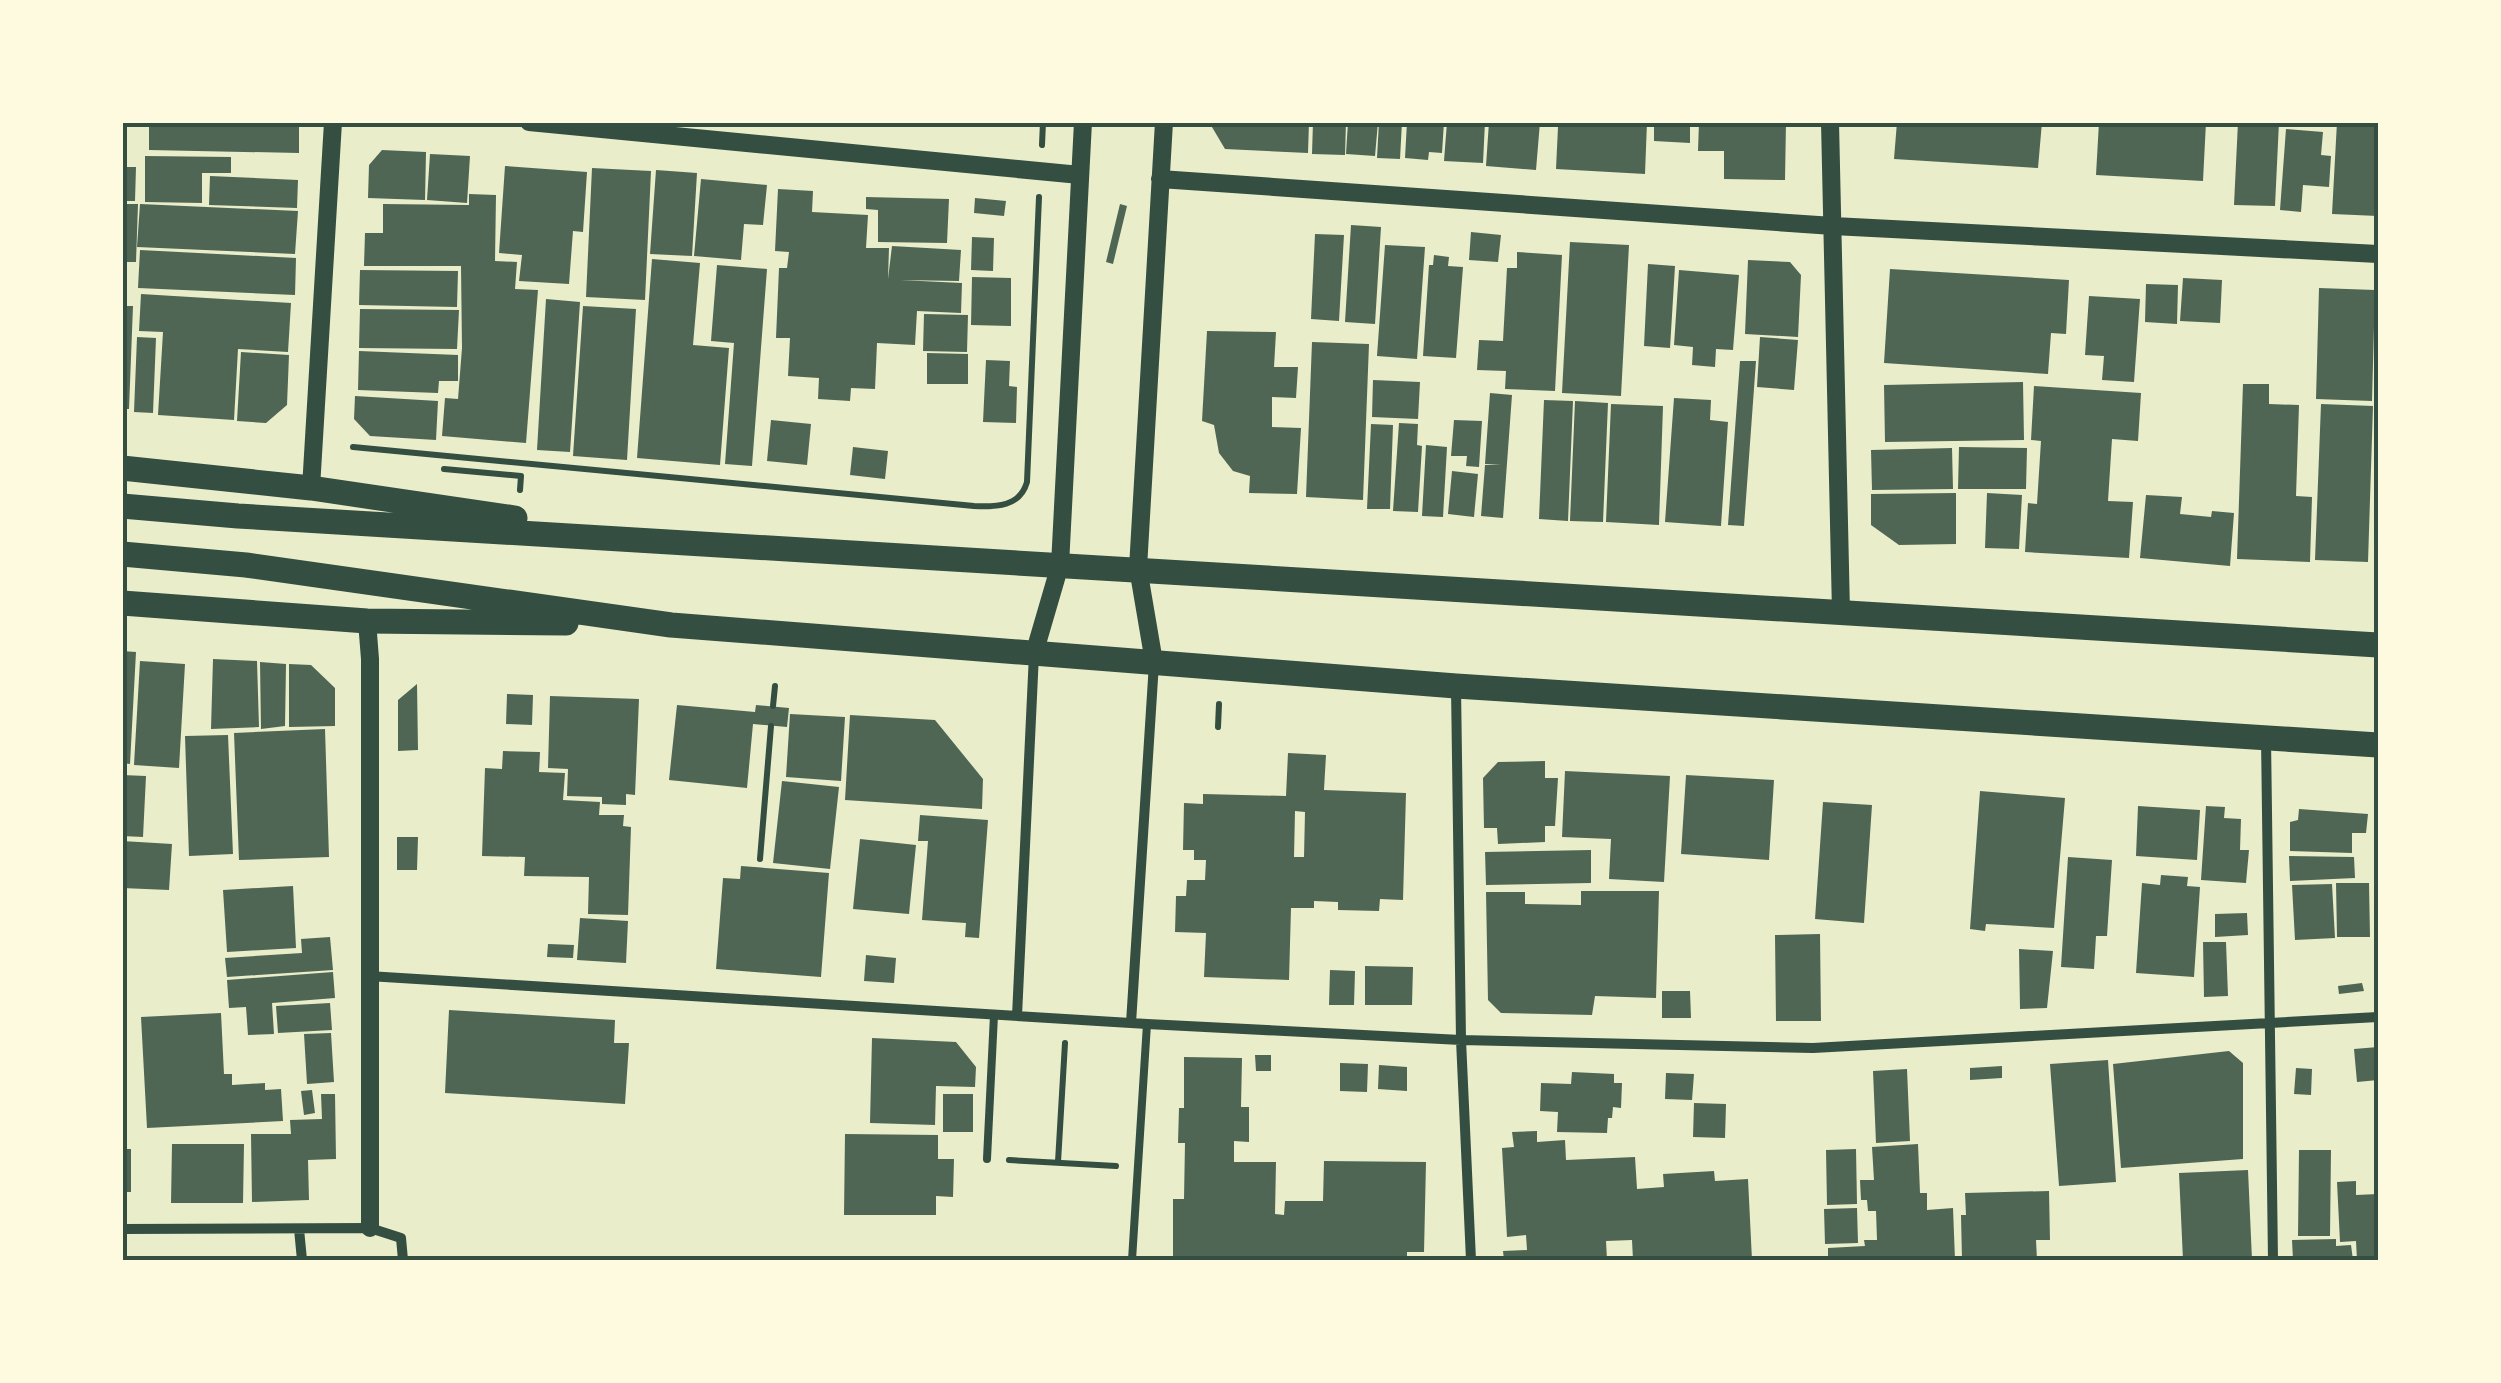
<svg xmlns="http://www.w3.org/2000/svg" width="2501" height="1383" font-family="Overpass,sans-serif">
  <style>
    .building { fill: #4f6655; fill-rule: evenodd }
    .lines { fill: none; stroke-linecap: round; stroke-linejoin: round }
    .path { stroke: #344e41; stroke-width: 6 }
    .service { stroke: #344e41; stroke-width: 8 }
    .minor { stroke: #344e41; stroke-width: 10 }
    .tertiary { stroke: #344e41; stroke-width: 18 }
    .primary { stroke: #344e41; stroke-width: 25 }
    .neatline { fill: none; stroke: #344e41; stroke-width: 4 }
  </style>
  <rect width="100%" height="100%" fill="#e9edc9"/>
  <path class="building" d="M149,122L299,125V153L149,150Z
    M1209,122H1309L1308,153L1225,149Z
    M1313,122H1346L1345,155L1312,154Z
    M1348,122H1378L1375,156L1346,154Z
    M1379,122H1402L1400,159L1377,158Z
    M1407,122H1444L1442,153L1429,152L1428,160L1405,158Z
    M1447,122H1485L1483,163L1444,161Z
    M1489,122H1540L1536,170L1486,166Z
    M1562,122H1647L1645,174L1556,169L1558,127H1562Z
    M1654,122H1690V143L1654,141Z
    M1699,122H1786L1785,180L1724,179V151H1698Z
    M1897,122H2042L2038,168L1894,159Z
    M2099,122H2206L2203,181L2096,175Z
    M2238,122H2279L2275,206L2234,205Z
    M2337,122H2378V216L2332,214Z
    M2286,129L2323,132L2321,155L2331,156L2329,187L2303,185L2301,212L2280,210Z
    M382,150L426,152L425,200L368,198L369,165Z
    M430,154L470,156L467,203L427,200Z
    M145,156L231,157V173H202V203L145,202Z
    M505,166L587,172L583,232L573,231L569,284L519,281L522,255L499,253Z
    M122,167H136L135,201H122Z
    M592,168L651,171L645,300L586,297Z
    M656,170L697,173L692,256L650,254Z
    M210,176L298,180L297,208L209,205Z
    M701,179L767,185L763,225L744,224L741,260L694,256Z
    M778,189L813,191L812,212L868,215L866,248H889L888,279L892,246L961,250L959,281L900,280L962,283L961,313L917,311L915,345L877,343L875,389L851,388L850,401L818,399L819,378L788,376L790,338H776L779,268H787L789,252L775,251Z
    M469,194L496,195L495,261L517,262L515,289L538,290L526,443L442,436L445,398L458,399L462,348L461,266H364L365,233H383V204L469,205Z
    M866,197L949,199L947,243L878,242V210L866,209Z
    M975,198L1006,201L1004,216L974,213Z
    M122,204H138L136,262H122Z
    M140,204L298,211L295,254L137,247Z
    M1120,204L1127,206L1113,264L1106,262Z
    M1351,225L1381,227L1375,324L1345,322Z
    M1471,232L1501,235L1498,262L1469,260Z
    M1315,234L1344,235L1339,321L1311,319Z
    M972,237L994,238L993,271L971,270Z
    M1570,242L1629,245L1621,396L1562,393Z
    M1385,245L1425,247L1417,359L1377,356Z
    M140,250L296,258L295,295L138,288Z
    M1517,252L1562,255L1555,391L1505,389L1506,371L1477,370L1479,340L1503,341L1507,268H1517Z
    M1434,255L1449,257L1448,266L1463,267L1456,358L1423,356L1429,265H1433Z
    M652,259L700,263L693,345L729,348L720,465L637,458Z
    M1748,260L1790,262L1801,275L1798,337L1745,334Z
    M1648,264L1675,266L1670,348L1644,346Z
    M717,265L767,269L752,466L725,464L734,343L711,341Z
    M1890,269L2069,280L2066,334L2051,333L2048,374L1884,363Z
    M360,270L458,271L457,307L359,305Z
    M1679,270L1739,275L1733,350L1716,349L1715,367L1692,365L1693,347L1674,345Z
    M972,277L1011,278V326L971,325Z
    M2183,278L2222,280L2220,323L2180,321Z
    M2146,284L2178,285L2177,324L2145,322Z
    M2319,288L2375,290L2372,401L2316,399Z
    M141,294L291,303L288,352L238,349L234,420L158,415L163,332L139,331Z
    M2089,296L2140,299L2134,382L2102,380L2104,356L2085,355Z
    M546,299L580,302L570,452L537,450Z
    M122,306H133L129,409H122Z
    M583,306L636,309L627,460L573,456Z
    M360,309L459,310L457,349L359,348Z
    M924,314L968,315L967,352L923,351Z
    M1207,331L1276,332L1274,367H1298L1296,398L1272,397V427L1301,428L1297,494L1249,493L1250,476L1233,471L1219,453L1214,425L1202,421Z
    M137,337L156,338L153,413L134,412Z
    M1760,337L1798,340L1794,390L1757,387Z
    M1312,342L1369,344L1363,500L1306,497Z
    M359,351L458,355V381H439L438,393L358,390Z
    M241,352L289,355L287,405L266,423L237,421Z
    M927,353L968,354V384H927Z
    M986,360L1010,361L1009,386L1017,387L1016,423L983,422Z
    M1740,361H1756L1744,526L1728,525Z
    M1373,380L1420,382L1418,419L1372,417Z
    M2023,382L2024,440L1885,442L1884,385Z
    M2243,384H2269V404L2299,405L2296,496L2312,497L2310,562L2237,559Z
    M2034,386L2141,393L2138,441L2112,439L2108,501L2133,502L2129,558L2025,552L2028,503L2037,504L2041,441L2031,440Z
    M1490,393L1512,395L1503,518L1481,516L1485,465H1501L1485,464Z
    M355,396L438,401L436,440L370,436L354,419Z
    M1674,398L1711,400L1710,420L1728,422L1721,526L1665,522Z
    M1544,400L1573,401L1568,521L1539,519Z
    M1575,401L1608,403L1603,522L1570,521Z
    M1611,404L1663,406L1659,525L1606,522Z
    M2321,404L2373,406L2368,562L2315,560Z
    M771,420L811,424L807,465L767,461Z
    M1454,420L1482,421L1479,467L1466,466L1467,456H1451Z
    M1399,423L1418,424L1417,445L1422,446L1418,512L1393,511Z
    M1371,424L1393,425L1390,509H1367Z
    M1426,445L1447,447L1443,517L1422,516Z
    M853,447L888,451L885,479L850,475Z
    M1959,447L2027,448L2026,489H1958Z
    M1952,448L1953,489L1872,490L1871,450Z
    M1452,471L1478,474L1474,517L1448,514Z
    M1956,493V544L1899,545L1871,525V494Z
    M1987,493L2022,495L2019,549L1985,548Z
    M2146,495L2182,497L2180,514L2211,517L2212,511L2234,513L2230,566L2140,558Z
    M122,651L136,652L130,764L122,763Z
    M213,659L257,661L259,727L211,729Z
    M140,661L185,664L179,768L134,765Z
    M260,662L286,664L285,726L261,729Z
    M289,664L311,665L335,688V726L289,727Z
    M417,684L418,750L398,751V700Z
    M507,694L533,695L532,725L506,724Z
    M550,696L639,699L635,795L626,794V805L602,804V797L567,796L568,769L548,768Z
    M677,705L755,712L756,705L789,708L787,727L753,724L747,788L669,780Z
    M790,714L845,717L841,781L786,777Z
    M850,715L935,720L983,779L982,809L845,800Z
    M325,729L329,857L239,860L234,733Z
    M228,735L233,854L189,856L185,736Z
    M503,751L540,752L539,772L565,773L563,800L600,802L599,815H624L623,826L631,827L628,915L588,914L589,877L524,876L525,857L482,856L485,768L502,769Z
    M1288,753L1326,755L1324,790L1406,793L1403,900L1380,899L1379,911L1338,910V902L1314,901V908H1291L1289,980L1204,977L1206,933L1175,932L1176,896H1186L1187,880H1205L1206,860H1194V850H1183L1184,803L1203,804V794L1286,796ZM1295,811L1305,812L1304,857H1294Z
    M1545,761V778H1558L1555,826H1545V842L1498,844L1497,828H1484L1483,778L1498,762Z
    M1565,771L1670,776L1664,882L1609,879L1611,839L1562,837Z
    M122,775L146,776L143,837L122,836Z
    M1686,775L1774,780L1769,860L1681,854Z
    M782,781L839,787L830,869L773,863Z
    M1980,791L2065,798L2054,928L1986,924L1985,931L1970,929Z
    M1823,802L1872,805L1864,923L1815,919Z
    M2138,806L2200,810L2197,860L2136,856Z
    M2206,806L2225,807L2224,818L2241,819L2240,850H2249L2246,883L2201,880Z
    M2299,809L2368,814L2366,833H2352V853L2290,851V822L2298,820Z
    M920,815L988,820L979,938L965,937L966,923L922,920L928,841H918Z
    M397,837H418L417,870H397Z
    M860,839L916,845L909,914L853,909Z
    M122,841L172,844L169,890L122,888Z
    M1591,850V883L1486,885L1485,852Z
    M2289,856L2354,857L2355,878L2290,881Z
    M2068,857L2112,860L2107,936H2096L2094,969L2061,967Z
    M741,866L829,873L821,977L716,969L723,878L740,879Z
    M2161,875L2188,877L2187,886L2200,887L2194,977L2136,973L2142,883L2160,885Z
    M2336,883H2369L2370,937H2337Z
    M2332,884L2335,938L2295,940L2292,885Z
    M293,886L296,948L227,952L223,890Z
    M1581,891H1659L1656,998L1595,996L1592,1015L1501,1013L1488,1000L1486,892H1525V904L1581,905Z
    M2247,913L2248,935L2215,937V914Z
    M580,918L628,921L626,963L577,960Z
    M1820,934L1821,1021H1776L1775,935Z
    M330,937L333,970L227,977L225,958L302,953L301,939Z
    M2203,942H2226L2228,996L2204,997Z
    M548,944L574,945L573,958L547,957Z
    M2019,949L2053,951L2047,1008L2020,1009Z
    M866,955L896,958L894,983L864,981Z
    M1365,966L1413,967L1412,1005H1365Z
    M1330,970L1355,971L1354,1005H1329Z
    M333,972L335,998L272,1003L274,1034L248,1035L246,1007L229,1008L227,980Z
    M2362,983L2364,991L2339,994L2338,986Z
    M1662,991H1690L1691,1018H1662Z
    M330,1003L332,1030L278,1033L276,1006Z
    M449,1010L615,1020L614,1043H629L625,1104L445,1093Z
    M221,1013L224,1074H232V1085L265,1083V1090L281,1089L283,1121L147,1128L141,1017Z
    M331,1033L334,1082L307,1084L304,1034Z
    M872,1038L956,1042L976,1067L975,1087L936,1086L935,1125L870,1123Z
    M2378,1047V1080L2357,1082L2354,1049Z
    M2229,1051L2243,1063V1159L2121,1168L2113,1064Z
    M1255,1055H1271V1071H1256Z
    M1184,1057L1242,1058L1241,1107H1249V1142L1234,1141V1162H1276L1275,1214L1284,1215L1285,1201H1323L1324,1161L1426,1162L1424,1252H1407V1260H1173V1199H1184L1185,1143H1178L1179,1108H1184Z
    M2108,1060L2116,1182L2059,1186L2050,1064Z
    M1340,1063L1368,1064L1367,1092L1340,1091Z
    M1379,1065L1407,1067V1091L1378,1089Z
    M2002,1066V1078L1970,1080V1068Z
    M2296,1068L2312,1069L2311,1095L2294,1094Z
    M1907,1069L1910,1141L1876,1143L1873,1071Z
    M1572,1072L1614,1074V1083H1622L1621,1108L1613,1107L1612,1118H1608L1607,1133L1557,1132L1558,1112L1540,1111L1541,1083L1571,1084Z
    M1666,1073L1694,1074L1692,1100L1665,1099Z
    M312,1090L315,1113L304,1115L301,1091Z
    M321,1094H335L336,1159L308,1160L309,1200L252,1202L251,1134H291L290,1120L322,1119Z
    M943,1094H973V1132H943Z
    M1694,1103L1726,1104L1725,1138L1693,1137Z
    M1537,1131V1142L1565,1140L1566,1160L1635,1157L1637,1189L1664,1187L1663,1174L1714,1171L1715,1181L1748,1179L1752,1260H1633L1632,1240L1606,1241L1607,1260H1504L1503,1251L1527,1250L1526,1235L1507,1237L1502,1148L1514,1147L1512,1132Z
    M845,1134L938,1135V1159H954L953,1197L936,1196V1215H844Z
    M172,1144H244L243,1203H171Z
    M1918,1144L1920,1193H1927V1210L1953,1208L1955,1260H1828V1248L1865,1246L1864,1240H1877L1876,1211H1868L1867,1200H1861L1860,1180H1874L1872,1147Z
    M122,1149H131V1192H122Z
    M1856,1149L1857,1204L1827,1205L1826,1150Z
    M2299,1150H2331L2330,1236H2298Z
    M2248,1170L2252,1260H2183L2179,1173Z
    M2356,1181V1195L2378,1194V1260H2357L2356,1241L2340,1242L2337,1182Z
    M2049,1191L2050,1240H2036L2037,1260H1962L1961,1215H1966L1965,1193Z
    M1857,1208L1858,1243L1825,1244L1824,1209Z
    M2336,1239V1246L2351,1245L2353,1260H2293L2292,1240Z"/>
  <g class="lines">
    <path class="path" d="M1042,145L1043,122
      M353,447L974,506C996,507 1020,507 1027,482L1039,197
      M444,469L521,476L520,490
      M773,706L775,686
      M1218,727L1219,704
      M760,859L771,726
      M1009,1160L1116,1166
      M1058,1162L1065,1043"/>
    <path class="service" d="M987,1159L994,1015
      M1132,1260L1147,1024"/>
    <path class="minor" d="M1456,687L1461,1040L1471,1260
      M2266,738L2273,1260
      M368,976L1147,1024L1461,1040L1813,1048L2378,1017
      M1017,1016L1034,654
      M1131,1023L1154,663
      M122,1229L370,1228L401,1238L403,1260
      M299,1229L302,1260"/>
    <path class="tertiary" d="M529,122L1080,175
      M1830,122L1841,612
      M1160,179L1833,226L2378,254
      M311,488L333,122
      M367,621L370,659V1228
      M1034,654L1060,565L1083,122
      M1154,662L1138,568L1164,122"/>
    <path class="primary" d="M122,468L311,488L515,518
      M122,506L238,516L2378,645
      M122,554L246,565L671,625L1456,686L2378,745
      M122,603L367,621L566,623"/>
  </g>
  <rect width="2501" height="1383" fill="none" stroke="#fefae0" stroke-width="250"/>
  <rect x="125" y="125" width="2251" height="1133" class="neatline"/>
</svg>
